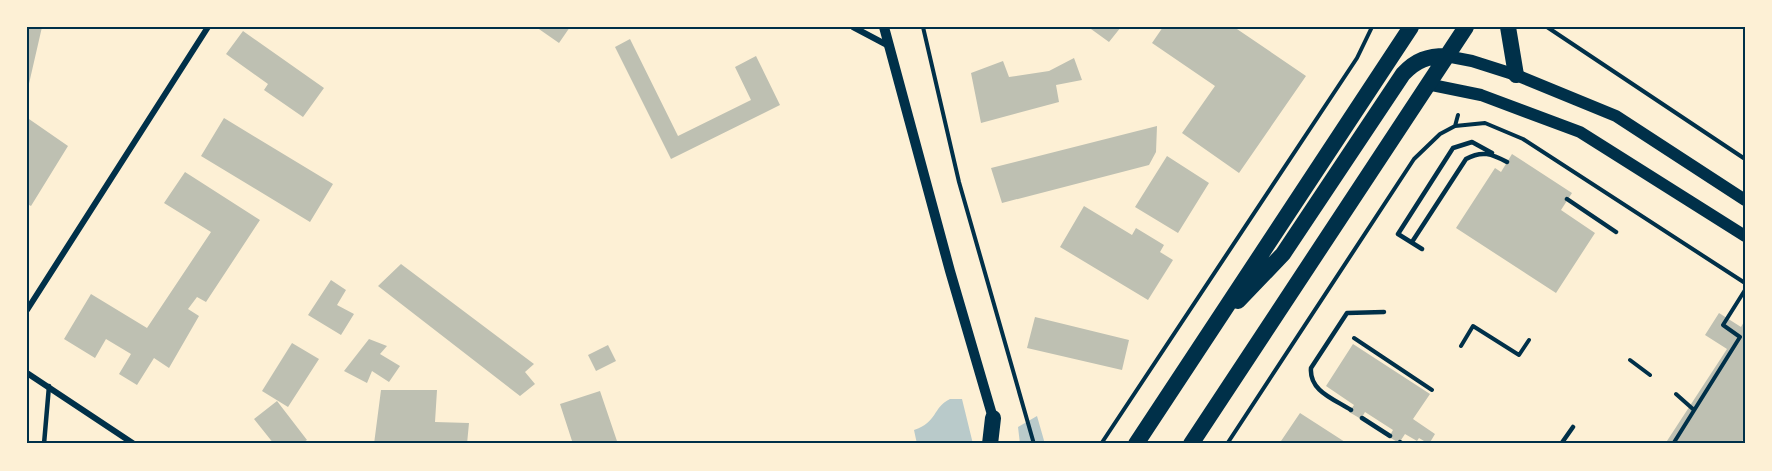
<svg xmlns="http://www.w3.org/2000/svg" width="1772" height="471" font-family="'Work Sans',sans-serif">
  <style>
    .green { fill: #b9caca }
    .building { fill: #bec0b2 }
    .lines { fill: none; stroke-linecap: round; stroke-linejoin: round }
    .path { stroke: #003049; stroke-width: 4 }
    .service { stroke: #003049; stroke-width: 4.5 }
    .minor { stroke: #003049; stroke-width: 6 }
    .tertiary { stroke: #003049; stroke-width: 10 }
    .secondary { stroke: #003049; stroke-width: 12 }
    .trunk { stroke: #003049; stroke-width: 16 }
    .neatline { fill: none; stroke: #003049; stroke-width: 2 }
  </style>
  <rect width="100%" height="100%" fill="#fdf0d5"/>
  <path class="green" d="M950,399H962L973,444H917L914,430C938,422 932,408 950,399Z
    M1037,416L1045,444H1020L1018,427Z"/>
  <path class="building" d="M27,27H42L28,88H27Z
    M536,27H570L559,43Z
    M1092,27H1121L1109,42L1091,29Z
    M1163,27H1234L1306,76L1239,173L1182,133L1215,86L1152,43Z
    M243,31L324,88L303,117L264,90L268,84L226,54Z
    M630,39L678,136L751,100L735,67L756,56L780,105L671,159L615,47Z
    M1074,58L1082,80L1056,85L1059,102L981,123L971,73L1003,61L1009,77L1049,71Z
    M224,118L333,184L310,222L201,156Z
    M29,119L68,146L31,206L27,204V123Z
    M1157,126L1156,152L1149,165L1002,203L991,168Z
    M1512,154L1572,193L1561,210L1595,233L1556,293L1456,228L1495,168L1501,172Z
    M1167,156L1209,183L1178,233L1135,207Z
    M185,172L260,220L206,302L197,297L188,309L199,316L169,368L154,358L137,385L119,374L131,354L106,339L95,358L64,339L91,294L147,328L211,232L164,203Z
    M1084,206L1132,235L1136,228L1164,245L1160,252L1173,260L1148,300L1060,247Z
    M401,264L534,364L525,372L535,384L520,396L378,286Z
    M331,280L346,290L337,305L354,314L341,335L308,315Z
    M1719,313L1741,327L1745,320V437L1740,444H1665L1727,349L1705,335Z
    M1035,317L1129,340L1122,370L1027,348Z
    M369,339L387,346L380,354L400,366L389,382L372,371L367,383L344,371Z
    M292,343L319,359L288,407L262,391Z
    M1353,344L1430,394L1413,419L1435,434L1429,444L1419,438L1417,441L1405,434L1399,443L1389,437L1393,430L1365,412L1361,419L1349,412L1354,405L1326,386Z
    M608,345L616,361L596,371L588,355Z
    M381,390H437L435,422L469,423L467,444H374Z
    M600,391L618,444H573L560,404Z
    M277,401L307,440L301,444H274L254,419Z
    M1300,413L1345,442L1344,444H1279Z"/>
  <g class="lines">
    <path class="path" d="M923,27L959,182L1034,444
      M1547,27L1745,159
      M1455,126L1485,123L1523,139L1745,283
      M1354,338L1432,390
      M1461,346L1473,326L1519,355L1529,340
      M1630,360L1650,375
      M1676,394L1694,410
      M1101,444L1357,58L1372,27
      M1227,444L1414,159L1440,134L1455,126L1458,115
      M1673,444L1740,337L1723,325L1745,290"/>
    <path class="service" d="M1567,199L1616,232
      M1412,242L1466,159C1482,150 1492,154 1507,162
      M1422,249L1398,234L1453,148L1472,142L1492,153
      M1351,410C1334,399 1309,391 1311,368L1347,313L1384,312
      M1362,418L1390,436
      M1400,442L1403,444
      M44,444L49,386
      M1561,444L1573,427"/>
    <path class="minor" d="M853,27L887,45
      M27,310L208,27
      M27,373L134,444"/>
    <path class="tertiary" d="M884,27L950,271L993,418"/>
    <path class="secondary" d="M1446,56L1472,61L1516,75L1616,116L1745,200
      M1427,84L1481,95L1580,132L1745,236"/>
    <path class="trunk" d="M1508,27L1516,75
      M1238,301L1283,254L1403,74C1416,60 1428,56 1446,56
      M990,444L993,418
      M1136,444L1411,27
      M1191,444L1466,27"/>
  </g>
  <rect width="1772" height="471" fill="none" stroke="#fdf0d5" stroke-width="57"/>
  <rect x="28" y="28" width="1716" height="414" class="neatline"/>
</svg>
